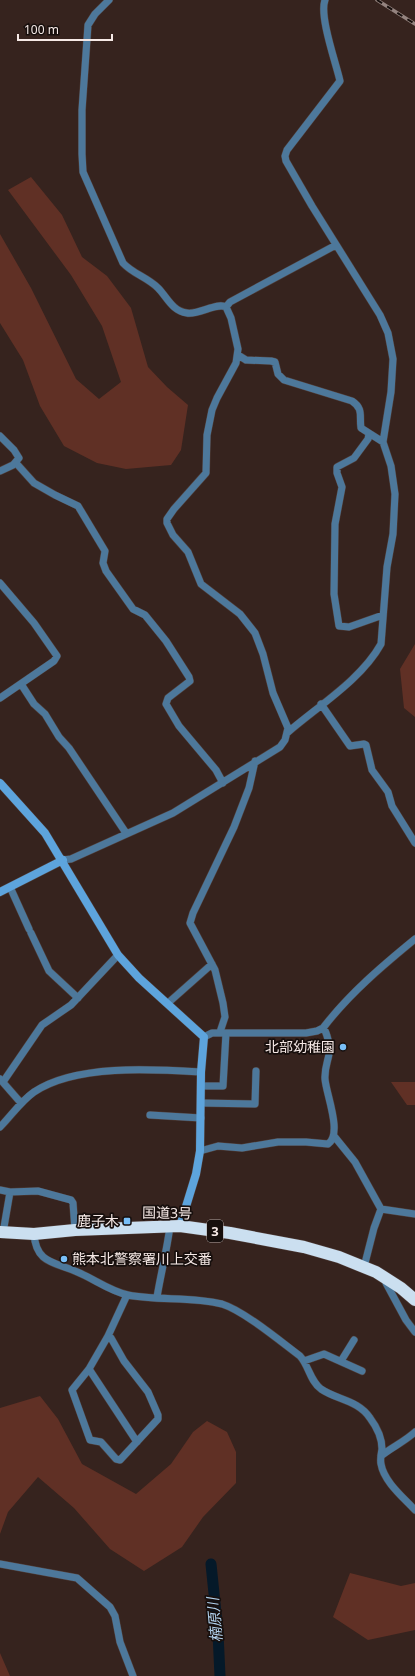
<svg xmlns="http://www.w3.org/2000/svg" width="415" height="1676" font-family="'Noto Sans','Noto Sans JP',sans-serif">
  <style>
    .green { fill: #603025 }
    .lines { fill: none; stroke-linecap: round; stroke-linejoin: round }
    .river { stroke: #051929; stroke-width: 11 }
    .street-casing { stroke: #513f3a; stroke-width: 8 }
    .secondary-casing { stroke: #513f3a; stroke-width: 9 }
    .highway-casing { stroke: #513f3a; stroke-width: 13 }
    .street { stroke: #4d789b; stroke-width: 7 }
    .secondary { stroke: #5da4dd; stroke-width: 8 }
    .highway { stroke: #cbdff0; stroke-width: 12 }
    .rail-casing { stroke: #94837f; stroke-width: 3.5 }
    .rail { stroke: #170f0d; stroke-width: 2; stroke-dasharray: 6; stroke-linecap: butt }
    .poi-dot { fill: #79bff8; stroke: #170f0d; stroke-width: 1.5 }
    .labels { text-anchor: middle; stroke-width: 3.5; stroke-linejoin: round; paint-order: stroke }
    .shield { fill: #170f0d; stroke: #b3a8a5; stroke-width: 1 }
    .shield-label { font-size: 13px; font-weight: bold; fill: #f6e9e6 }
    .poi-label { font-size: 14px; fill: #f6e9e6; stroke: #170f0d; text-anchor: end }
    .street-label { font-size: 14px; fill: #f6e9e6; stroke: #170f0d }
    .water-label { font-size: 15px; font-style: italic; fill: #b2d3ef; stroke: #170f0d }
  </style>
  <rect width="100%" height="100%" fill="#36231e"/>
  <path class="green" d="M31,177L62,215L82,257L107,276L131,308L148,367L167,387L188,405L181,450L171,465L126,469L97,463L64,446L40,406L23,360L0,323V234L31,288L76,379L99,399L121,382L102,326L71,275L8,190Z
    M415,644V717L404,708L400,669Z
    M391,1082H415V1105H407Z
    M40,1396L58,1419L82,1464L136,1494L171,1464L193,1432L207,1421L227,1432L236,1452V1483L203,1517L182,1547L144,1571L110,1549L74,1508L38,1477L8,1512L0,1534V1408Z
    M350,1573L401,1586L415,1583V1630L368,1640L333,1617Z
    M0,1653L10,1676H0Z"/>
  <g class="lines">
    <path class="river" d="M211,1564L218,1633L220,1676"/>
    <defs>
      <path id="street" d="M226,307L230,302L336,245
        M238,355L246,360L271,361L275,362L278,374L284,380L352,401C364,409 359,416 361,428L383,442
        M369,434L368,439L354,458L337,467V473L342,487L335,524L334,594L339,626L349,627L383,615
        M0,436L14,450L19,458L13,465L0,471
        M16,463L34,483L55,495L78,506L105,551L103,563L106,571L133,609L145,615L166,641L189,677L190,681L168,698L166,704L179,726L216,770L223,783
        M0,583L34,623L57,656L54,661L0,698
        M21,684L34,704L45,714L59,737L69,748L126,833
        M321,704L350,746L364,744L366,745L372,770L388,792L392,806L415,843
        M287,733C318,706 361,680 381,644L387,567L393,534L395,494L391,466L383,442L391,392L393,359L388,333L380,315L312,206L286,161L285,156L287,150L340,81C336,63 319,16 325,0
        M63,860L71,859L173,813L280,747L285,740L288,728L273,693L263,654L255,633L240,614L201,584L188,552L173,535L167,523V519L174,509L206,473L207,435L212,410L217,398L236,363L238,349L231,318L226,307C217,302 199,315 187,313C172,311 167,297 158,288C147,277 133,274 123,263L83,172L82,154V110L88,25L95,14L109,0
        M10,887L29,929
        M31,933L49,971L78,998
        M168,1003L212,964
        M220,1032L225,1017L223,1003L215,970L190,923L193,913L234,827L249,788L255,761
        M204,1037L212,1033H306L317,1031L323,1028C349,994 382,966 415,939
        M0,1079L21,1103
        M3,1082L42,1025L71,1005L118,955
        M201,1086H223L226,1033
        M201,1103L255,1104L256,1071
        M150,1115L201,1118
        M0,1127C11,1116 21,1101 34,1092C75,1064 153,1069 201,1072
        M334,1136L355,1162L381,1209L415,1214
        M200,1151L218,1146L242,1148L278,1142H306L328,1144C343,1134 326,1094 325,1079C324,1061 334,1055 327,1036C326,1032 325,1030 323,1028
        M0,1190L10,1192L38,1191L71,1200L73,1203L75,1230
        M3,1233L10,1192
        M34,1234C36,1263 54,1262 75,1271C93,1278 109,1291 128,1295C158,1301 192,1296 222,1304C244,1311 280,1341 300,1356C309,1366 310,1381 321,1389C337,1400 358,1400 370,1418C376,1426 382,1438 382,1449C381,1454 380,1459 381,1464C384,1482 404,1498 415,1510
        M364,1267L374,1228L381,1209
        M387,1279L386,1283L406,1320L415,1332
        M157,1297C161,1273 167,1250 170,1226
        M108,1336L111,1338L124,1361L148,1392L158,1415V1419L120,1460L116,1459L101,1442L90,1440L72,1390L89,1369Z
        M108,1336L127,1295
        M304,1361L324,1354L362,1371
        M341,1361L354,1340
        M89,1369L137,1442
        M381,1456C392,1447 404,1442 415,1432
        M0,1564L77,1578L110,1607L115,1616L120,1642L133,1676"/>
      <path id="secondary" d="M0,783L45,833L118,955L139,978L204,1037L201,1072L200,1151L196,1174L180,1226
        M0,892L63,860"/>
      <path id="highway" d="M0,1232L34,1234L75,1230L180,1226L230,1233L304,1247L339,1257L376,1272L401,1288L415,1300"/>
    </defs>
    <use href="#street" class="street-casing"/>
    <use href="#secondary" class="secondary-casing"/>
    <use href="#highway" class="highway-casing"/>
    <use href="#street" class="street"/>
    <use href="#secondary" class="secondary"/>
    <use href="#highway" class="highway"/>
    <defs>
      <path id="rail" d="M377,0L415,24"/>
    </defs>
    <use href="#rail" class="rail-casing"/>
    <use href="#rail" class="rail"/>
  </g>
  <g class="poi-dot">
    <circle cx="343" cy="1047" r="4"/>
    <rect x="123" y="1217" width="8" height="8" rx="2"/>
    <circle cx="64" cy="1259" r="4"/>
  </g>
  <g class="labels">
    <rect class="shield" x="207" y="1220" width="16" height="22" rx="3"/>
    <g class="shield-label">
      <text x="215" y="1236">3</text>
    </g>
    <g class="poi-label">
      <text x="335" y="1052">北部幼稚園</text>
      <text x="119" y="1226">鹿子木</text>
      <text x="72" y="1264" text-anchor="start">熊本北警察署川上交番</text>
    </g>
    <g class="street-label">
      <text transform="translate(167 1213) rotate(1)" y="5">国道3号</text>
    </g>
    <g class="water-label">
      <text transform="translate(215 1620) rotate(-95)" y="5">楠原川</text>
    </g>
  </g>
  <path d="M18 34v6h94v-6" fill="none" stroke="#f6e9e6" stroke-width="2"/>
  <text x="24" y="34" font-size="12" fill="#f6e9e6" stroke="#170f0d" stroke-width="3" paint-order="stroke">100 m</text>
</svg>
